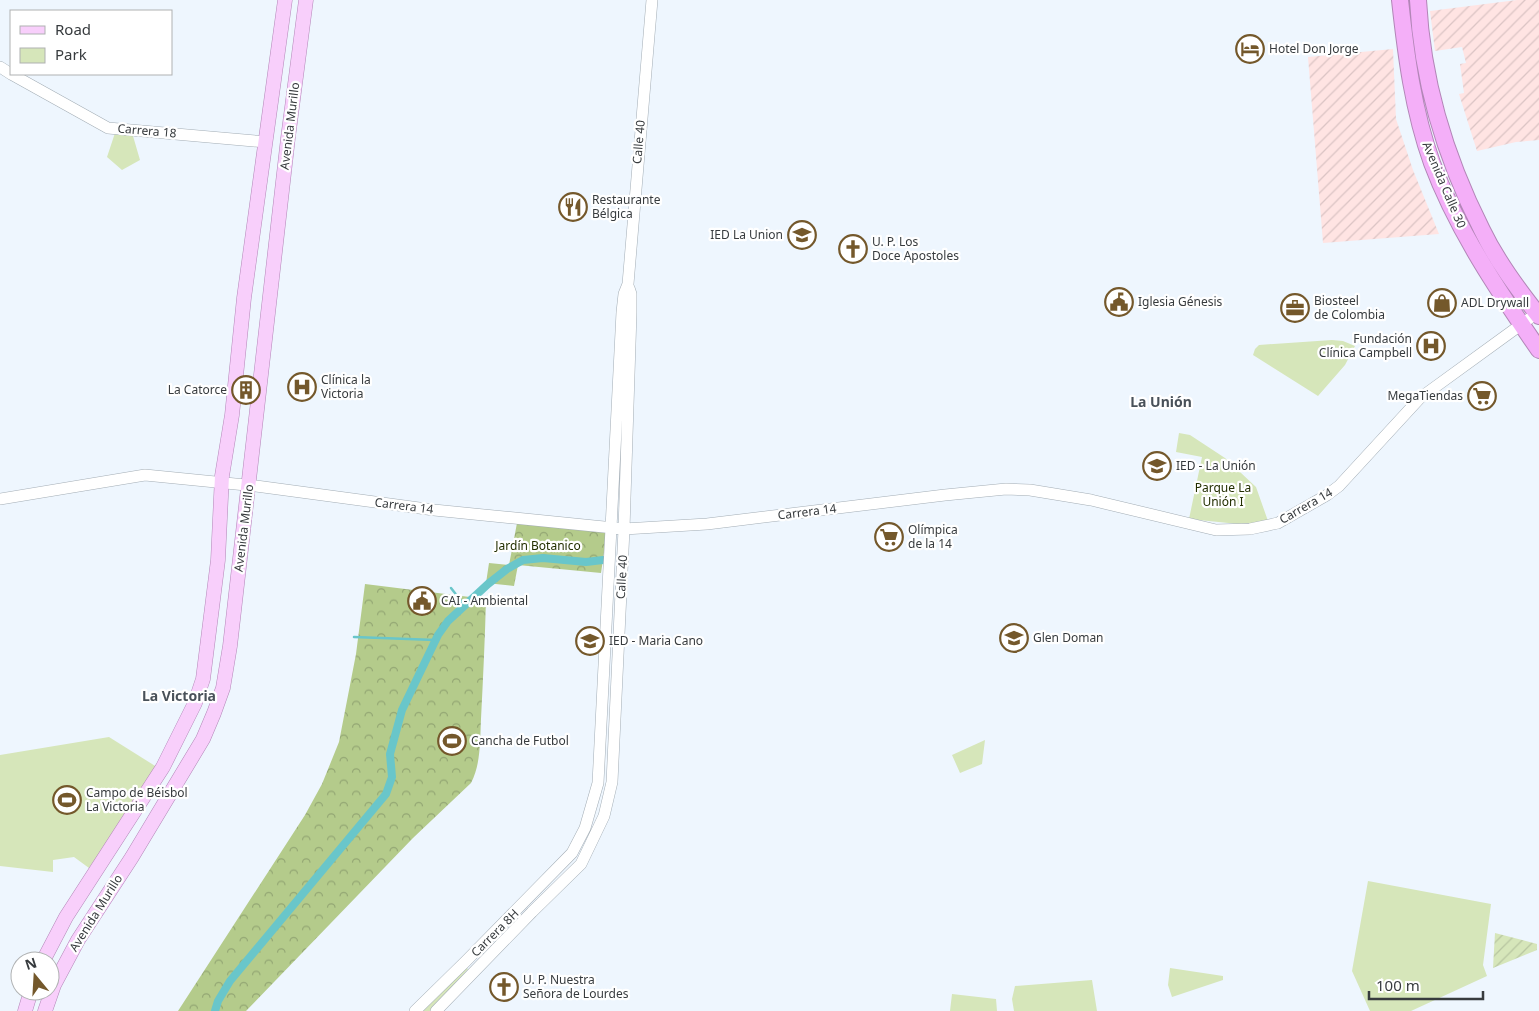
<svg xmlns="http://www.w3.org/2000/svg" width="1539" height="1011" font-family="'Noto Sans',sans-serif">
  <style>
    .industrial { fill: url(#industrial-furrows) }
    .green { fill: #d6e6ba }
    .forest { fill: url(#forest-crowns) }
    .garden { fill: url(#garden-furrows) }
    .lines { fill: none; stroke-linecap: round; stroke-linejoin: round }
    .stream { stroke: #69c6ca; stroke-width: 2.5 }
    .canal { stroke: #69c6ca; stroke-width: 8 }
    .minor-casing { stroke: #a3adb5; stroke-width: 12 }
    .major-casing { stroke: #b286b7; stroke-width: 15 }
    .highway-casing { stroke: #b286b7; stroke-width: 18 }
    .minor { stroke: #fff; stroke-width: 11 }
    .major { stroke: #f8cffb; stroke-width: 14 }
    .highway { stroke: #f4aff8; stroke-width: 16 }
    .labels { text-anchor: middle; stroke-width: 4.5; stroke-linejoin: round; paint-order: stroke }
    .poi-label { font-size: 12px; fill: #373b3e; stroke: #fff; text-anchor: start }
    .street-label { font-size: 12px; fill: #373b3e; stroke: #fff }
    .park-label { font-size: 12px; fill: #232f00; stroke: #fff }
    .neighbourhood-label { font-size: 14px; font-weight: bold; fill: #495159; stroke: #fff }
  </style>
  <defs>
    <pattern id="industrial-furrows" width="10" height="10" patternUnits="userSpaceOnUse" patternTransform="scale(1.25)"><rect width="10" height="10" fill="#ffe4e3"/><path d="M-1 1l2-2M0 10L10 0M9 11l2-2" fill="none" stroke="#dbc4c4"/></pattern>
    <pattern id="forest-crowns" width="20" height="18" patternUnits="userSpaceOnUse" patternTransform="scale(1.25)"><rect width="20" height="18" fill="#b4cb8b"/><path d="M2 6a3 3 0 1 1 6 0M12 15a3 3 0 1 1 6 0" fill="none" stroke="#93a673"/></pattern>
    <pattern id="garden-furrows" width="10" height="10" patternUnits="userSpaceOnUse" patternTransform="scale(1.25)"><rect width="10" height="10" fill="#d6e6ba"/><path d="M-1 1l2-2M0 10L10 0M9 11l2-2" fill="none" stroke="#b8c6a1"/></pattern>
  </defs>
  <rect width="100%" height="100%" fill="#eef6fe"/>
  <path class="industrial" d="M1517,0H1539V140L1516,142L1477,151L1459,94L1464,93L1460,64L1466,63L1462,47L1435,51L1430,11Z
    M1393,49L1396,119L1413,170L1439,234L1323,243L1308,57Z"/>
  <path class="green" d="M115,133L133,136L140,160L122,170L107,157Z
    M1332,340L1343,341L1355,346L1345,365L1318,396L1253,355L1255,349L1259,345Z
    M1179,433L1190,435L1225,458L1256,487L1268,521L1248,525L1189,519L1202,457L1176,452Z
    M109,737L160,769L89,868L74,857L53,860V872L0,866V755Z
    M985,740L982,764L960,773L952,755Z
    M1368,881L1491,904L1483,965L1487,976L1411,1011H1370L1352,971Z
    M465,966L468,969L430,1011H421Z
    M1170,968L1223,976V980L1172,997L1168,985Z
    M1092,980L1097,1011H1014L1012,999L1015,986Z
    M952,994L996,999L997,1011H950Z"/>
  <path class="forest" d="M517,523L607,532L601,573L518,565L514,586L486,583L489,563L509,565Z
    M365,584L486,599C485,639 483,679 481,719C480,740 481,764 471,783L413,838L246,1011H178L305,815L322,784L339,742L356,654Z"/>
  <path class="garden" d="M1495,933L1537,944V950L1493,968Z"/>
  <g class="lines">
    <path class="stream" d="M451,588L465,606
      M354,637L435,640"/>
    <path class="canal" d="M215,1011L218,1001L230,981L386,794L392,777L390,754L402,710L438,635L448,621L488,584L507,569L523,560L543,558L586,562L603,560"/>
    <defs>
      <path id="minor" d="M0,67L11,74
        M11,74L108,128L266,142
        M0,499L145,475L256,486L434,510L624,529L707,524L945,495L1006,489L1030,490L1091,500L1216,530L1250,529L1278,523L1327,495L1339,486L1420,398L1537,313
        M415,1011L466,961L572,853L585,828L598,783L622,312L624,294L628,284L652,0
        M436,1011L532,912L581,864L604,816L612,782L624,529L631,313V294L629,288"/>
      <path id="major" d="M43,961L66,917L163,767L195,703L203,679L218,560L222,476L232,415L244,298L285,0
        M25,1011L31,991
        M45,1011L54,985L78,940L132,857L203,739L214,713L223,688L230,646L288,138L306,0"/>
      <path id="highway" d="M1400,0C1406,55 1413,110 1432,163C1457,230 1499,292 1539,350
        M1418,0C1422,80 1446,159 1482,230C1497,261 1518,289 1539,316"/>
    </defs>
    <use href="#minor" class="minor-casing"/>
    <use href="#major" class="major-casing"/>
    <use href="#highway" class="highway-casing"/>
    <use href="#minor" class="minor"/>
    <use href="#major" class="major"/>
    <use href="#highway" class="highway"/>
  </g>
  <defs>
    <symbol id="hotel-ring" viewBox="-11 -11 22 22"><circle r="9.5" fill="#fff" stroke="#74582b" stroke-width="1.5"/><path d="M-6-4.5h1.5V1H6V5H4.5V3h-9V5H-6ZM-4 0a1.8 1.8 0 1 1 3.6 0ZM.5 0V-2.5h3Q6-2.5 6 0Z" fill="#74582b"/></symbol>
    <symbol id="restaurant-ring" viewBox="-11 -11 22 22"><circle r="9.5" fill="#fff" stroke="#74582b" stroke-width="1.5"/><path d="M-5-6h1v4h1v-4h1v4h1v-4h1v5L-1.5 .5V6h-2V.5L-5-1ZM5-6V6H3V1.5H1.5Q1.5-4 5-6Z" fill="#74582b"/></symbol>
    <symbol id="school-ring" viewBox="-11 -11 22 22"><circle r="9.5" fill="#fff" stroke="#74582b" stroke-width="1.5"/><path d="M0-5L7-2L0 1L-7-2ZM-4 1L0 2.5L4 1V4Q0 6-4 4Z" fill="#74582b"/></symbol>
    <symbol id="church-ring" viewBox="-11 -11 22 22"><circle r="9.5" fill="#fff" stroke="#74582b" stroke-width="1.5"/><path d="M-1.2-6h2.4v3.5h3.3v2.4h-3.3V6h-2.4V-.1h-3.3v-2.4h3.3Z" fill="#74582b"/></symbol>
    <symbol id="civic-ring" viewBox="-11 -11 22 22"><circle r="9.5" fill="#fff" stroke="#74582b" stroke-width="1.5"/><path d="M-.6-6.5H3V-4.5H.6V-3L4-1V1h2V6H-6V1h2V-1L-.6-3ZM-1.2 2.5V6h2.4V2.5Z" fill="#74582b"/></symbol>
    <symbol id="shop-ring" viewBox="-11 -11 22 22"><circle r="9.5" fill="#fff" stroke="#74582b" stroke-width="1.5"/><path d="M-5-2.5h2.3a2.7 3.5 0 0 1 5.4 0H5L5.5 6h-11ZM-1.5-2.5h3a1.5 2.3 0 0 0-3 0Z" fill="#74582b"/></symbol>
    <symbol id="office-ring" viewBox="-11 -11 22 22"><circle r="9.5" fill="#fff" stroke="#74582b" stroke-width="1.5"/><path d="M-6-3h4V-5.5h4V-3h4V5H-6ZM-1-4.5V-3h2v-1.5ZM-6 0V1H6V0Z" fill="#74582b"/></symbol>
    <symbol id="hospital-ring" viewBox="-11 -11 22 22"><circle r="9.5" fill="#fff" stroke="#74582b" stroke-width="1.5"/><path d="M-5-5h3v3.5h4V-5h3V5h-3V1.5h-4V5h-3Z" fill="#74582b"/></symbol>
    <symbol id="building-ring" viewBox="-11 -11 22 22"><circle r="9.5" fill="#fff" stroke="#74582b" stroke-width="1.5"/><path d="M-4-6H4V6H1V3H-1V6H-4ZM-2.5-4.3h1.7v1.8h-1.7ZM.8-4.3h1.7v1.8H.8ZM-2.5-1h1.7V.8h-1.7ZM.8-1h1.7V.8H.8Z" fill="#74582b"/></symbol>
    <symbol id="supermarket-ring" viewBox="-11 -11 22 22"><circle r="9.5" fill="#fff" stroke="#74582b" stroke-width="1.5"/><path d="M-6-5.5h2.5l.6 2H6L4.5 2H-2.5L-4.4-4H-6ZM-1.5 3.2a1.3 1.3 0 1 0 .1 0ZM3 3.2a1.3 1.3 0 1 0 .1 0Z" fill="#74582b"/></symbol>
    <symbol id="stadium-ring" viewBox="-11 -11 22 22"><circle r="9.5" fill="#fff" stroke="#74582b" stroke-width="1.5"/><path d="M0-5a6.5 5 0 1 0 0 10a6.5 5 0 1 0 0-10ZM-3.5-1.8h7v3.6h-7Z" fill="#74582b"/></symbol>
  </defs>
  <g fill-rule="evenodd">
    <use href="#hotel-ring" x="1234" y="33" width="32" height="32"/>
    <use href="#restaurant-ring" x="557" y="191" width="32" height="32"/>
    <use href="#school-ring" x="786" y="219" width="32" height="32"/>
    <use href="#church-ring" x="837" y="233" width="32" height="32"/>
    <use href="#civic-ring" x="1103" y="286" width="32" height="32"/>
    <use href="#shop-ring" x="1426" y="287" width="32" height="32"/>
    <use href="#office-ring" x="1279" y="292" width="32" height="32"/>
    <use href="#hospital-ring" x="1415" y="330" width="32" height="32"/>
    <use href="#hospital-ring" x="286" y="371" width="32" height="32"/>
    <use href="#building-ring" x="230" y="374" width="32" height="32"/>
    <use href="#supermarket-ring" x="1466" y="380" width="32" height="32"/>
    <use href="#school-ring" x="1141" y="450" width="32" height="32"/>
    <use href="#supermarket-ring" x="873" y="521" width="32" height="32"/>
    <use href="#civic-ring" x="406" y="585" width="32" height="32"/>
    <use href="#school-ring" x="998" y="622" width="32" height="32"/>
    <use href="#school-ring" x="574" y="625" width="32" height="32"/>
    <use href="#stadium-ring" x="436" y="725" width="32" height="32"/>
    <use href="#stadium-ring" x="51" y="784" width="32" height="32"/>
    <use href="#church-ring" x="488" y="971" width="32" height="32"/>
  </g>
  <g class="labels">
    <g class="poi-label">
      <text x="1269" y="53">Hotel Don Jorge</text>
      <text x="592" y="204">Restaurante<tspan x="592" dy="14">Bélgica</tspan></text>
      <text x="783" y="239" text-anchor="end">IED La Union</text>
      <text x="872" y="246">U. P. Los<tspan x="872" dy="14">Doce Apostoles</tspan></text>
      <text x="1314" y="305">Biosteel<tspan x="1314" dy="14">de Colombia</tspan></text>
      <text x="1138" y="306">Iglesia Génesis</text>
      <text x="1461" y="307">ADL Drywall</text>
      <text x="1412" y="343" text-anchor="end">Fundación<tspan x="1412" dy="14">Clínica Campbell</tspan></text>
      <text x="321" y="384">Clínica la<tspan x="321" dy="14">Victoria</tspan></text>
      <text x="227" y="394" text-anchor="end">La Catorce</text>
      <text x="1463" y="400" text-anchor="end">MegaTiendas</text>
      <text x="1176" y="470">IED - La Unión</text>
      <text x="908" y="534">Olímpica<tspan x="908" dy="14">de la 14</tspan></text>
      <text x="441" y="605">CAI - Ambiental</text>
      <text x="1033" y="642">Glen Doman</text>
      <text x="609" y="645">IED - Maria Cano</text>
      <text x="471" y="745">Cancha de Futbol</text>
      <text x="86" y="797">Campo de Béisbol<tspan x="86" dy="14">La Victoria</tspan></text>
      <text x="523" y="984">U. P. Nuestra<tspan x="523" dy="14">Señora de Lourdes</tspan></text>
    </g>
    <g class="street-label">
      <text transform="translate(290 126) rotate(-83)" y="4">Avenida Murillo</text>
      <text transform="translate(147 131) rotate(5)" y="4">Carrera 18</text>
      <text transform="translate(639 142) rotate(-85)" y="4">Calle 40</text>
      <text transform="translate(1444 185) rotate(67)" y="4">Avenida Calle 30</text>
      <text transform="translate(404 506) rotate(7)" y="4">Carrera 14</text>
      <text transform="translate(1306 506) rotate(-30)" y="4">Carrera 14</text>
      <text transform="translate(807 512) rotate(-7)" y="4">Carrera 14</text>
      <text transform="translate(244 528) rotate(-83)" y="4">Avenida Murillo</text>
      <text transform="translate(622 577) rotate(-87)" y="4">Calle 40</text>
      <text transform="translate(96 913) rotate(-58)" y="4">Avenida Murillo</text>
      <text transform="translate(495 933) rotate(-45)" y="4">Carrera 8H</text>
    </g>
    <g class="park-label">
      <text x="1223" y="492">Parque La<tspan x="1223" dy="14">Unión I</tspan></text>
      <text x="538" y="550">Jardín Botanico</text>
    </g>
    <g class="neighbourhood-label">
      <text x="1161" y="407">La Unión</text>
      <text x="179" y="701">La Victoria</text>
    </g>
  </g>
  <rect x="10" y="10" width="162" height="65" fill="#ffffff" stroke="#afb1b2"/>
  <rect x="20" y="26" width="25" height="8" fill="#f8cffb" stroke="#afb1b2"/>
  <text x="55" y="35" font-size="15" fill="#373b3e">Road</text>
  <rect x="20" y="48" width="25" height="15" fill="#d6e6ba" stroke="#afb1b2"/>
  <text x="55" y="60" font-size="15" fill="#373b3e">Park</text>
  <g transform="translate(35 976) rotate(342)"><circle r="24" fill="#ffffff" stroke="#afb1b2"/>
  <path d="M0-4L9 19L0 12L-9 19Z" fill="#74582b"/>
  <text y="-8" font-size="14" font-weight="bold" text-anchor="middle" fill="#373b3e">N</text>
  </g>
  <path d="M1369 991v8h114v-8" fill="none" stroke="#373b3e" stroke-width="2.5"/>
  <text x="1376" y="991" font-size="15" fill="#373b3e" stroke="#ffffff" stroke-width="4" paint-order="stroke">100 m</text>
</svg>
